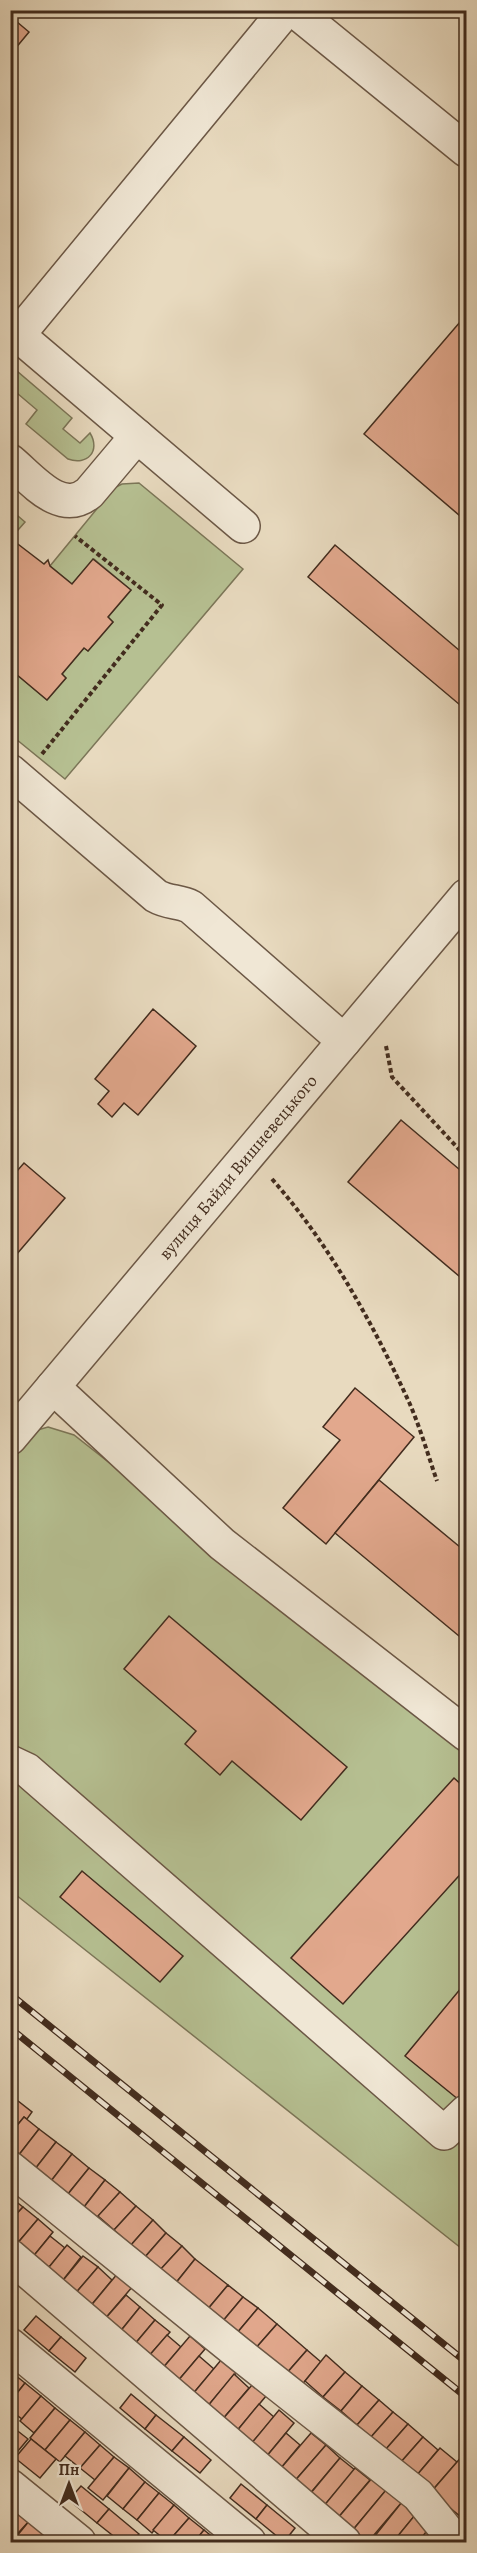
<svg xmlns="http://www.w3.org/2000/svg" width="477" height="2553" viewBox="0 0 477 2553" font-family="Alegreya,serif">
<rect width="100%" height="100%" fill="#e8dabf"/>
<filter id="stains"><feTurbulence type="fractalNoise" baseFrequency=".00333" numOctaves="4"/><feColorMatrix values="0 0 0 0 .2 0 0 0 0 .09 0 0 0 0 .02 0 0 0 .5 -.17"/></filter>
<radialGradient id="worn" r=".72"><stop offset=".6" stop-color="#630" stop-opacity="0"/><stop offset="1" stop-color="#630" stop-opacity=".3"/></radialGradient>
<!-- green -->
<g fill="#b6c092" stroke="#7c7658" stroke-width="1.5">
<path d="M11 370 18 372 72 418 63 429 80 443 90 433C101 451 87 466 68 459L26 424 37 410 11 388Z"/>
<path d="M139 483 243 569 65 779 11 735 10 669 47 700 66 678 62 674 84 648 88 651 113 622 108 617 131 590 94 559 72 584 50 566 114 488 122 484Z"/>
<path d="M11 510 25 522 11 538H10Z"/>
<path d="M48 1427 74 1435 466 1743V2252L11 1891V1457L27 1433Z"/>
</g>
<!-- building -->
<g fill="#e2a88d" stroke="#422c1e" stroke-width="1.5">
<path d="M10 16 29 32 10 55Z"/>
<path d="M466 315V521L364 434Z"/>
<path d="M10 538 44 564 48 560 50 566 72 584 93 559 131 590 108 617 113 622 88 651 84 648 62 674 66 678 47 700 10 669Z"/>
<path d="M335 545 466 656V710L308 577Z"/>
<path d="M153 1009 196 1046 138 1115 124 1103 112 1117 98 1104 109 1091 95 1079Z"/>
<path d="M401 1120 466 1175V1282L348 1182Z"/>
<path d="M24 1163 65 1198 10 1262V1179Z"/>
<path d="M355 1388 414 1437 326 1544 283 1508 340 1440 323 1427Z"/>
<path d="M379 1480 466 1552V1627L459 1636 335 1533Z"/>
<path d="M169 1616 347 1767 301 1820 232 1761 220 1775 185 1744 196 1731 124 1669Z"/>
<path d="M454 1778 466 1789V1868L343 2004 291 1958Z"/>
<path d="M82 1871 183 1956 160 1982 60 1897Z"/>
<path d="M466 1982V2090L459 2100 405 2056Z"/>
<path d="M13 2097 32 2112 27 2119 24 2117 10 2134V2100Z"/>
<path d="M24 2117 39 2129 18 2156 10 2150V2134Z"/>
<path d="M39 2129 56 2142 35 2169 18 2156Z"/>
<path d="M56 2142 72 2154 51 2181 35 2169Z"/>
<path d="M72 2154 89 2168 68 2194 51 2181Z"/>
<path d="M89 2168 105 2180 84 2207 68 2194Z"/>
<path d="M105 2180 120 2192 97 2218 84 2207Z"/>
<path d="M120 2192 136 2206 114 2230 98 2216Z"/>
<path d="M10 2197 23 2207 10 2221Z"/>
<path d="M136 2206 153 2220 131 2245 114 2230Z"/>
<path d="M23 2207 38 2219 16 2245 10 2240V2221Z"/>
<path d="M38 2219 53 2232 32 2258 16 2245Z"/>
<path d="M153 2220 166 2233 145 2257 131 2245Z"/>
<path d="M166 2233 182 2246 160 2270 145 2257Z"/>
<path d="M50 2236 65 2248 45 2272 31 2259Z"/>
<path d="M67 2245 81 2257 60 2284 45 2272Z"/>
<path d="M182 2246 195 2259 175 2284 160 2270Z"/>
<path d="M83 2256 98 2267 74 2295 60 2284Z"/>
<path d="M195 2259 228 2285 207 2310 175 2284Z"/>
<path d="M98 2267 112 2280 89 2308 74 2295Z"/>
<path d="M118 2273 133 2286 104 2320 89 2308Z"/>
<path d="M228 2285 243 2297 222 2322 207 2310Z"/>
<path d="M126 2295 140 2307 119 2333 104 2320Z"/>
<path d="M243 2297 258 2308 237 2333 222 2322Z"/>
<path d="M140 2307 155 2320 134 2345 119 2333Z"/>
<path d="M258 2308 277 2324 255 2349 237 2333Z"/>
<path d="M36 2316 61 2337 49 2351 24 2330Z"/>
<path d="M155 2320 170 2332 148 2357 134 2345Z"/>
<path d="M277 2324 307 2350 286 2374 255 2349Z"/>
<path d="M167 2335 181 2347 162 2369 148 2357Z"/>
<path d="M190 2336 205 2349 177 2382 162 2369Z"/>
<path d="M61 2337 86 2358 75 2372 49 2351Z"/>
<path d="M307 2350 321 2362 300 2387 286 2374Z"/>
<path d="M326 2355 345 2372 323 2397 305 2381Z"/>
<path d="M199 2356 214 2369 192 2395 177 2382Z"/>
<path d="M221 2360 236 2373 207 2407 192 2395Z"/>
<path d="M10 2371 25 2383 10 2402Z"/>
<path d="M345 2372 362 2386 341 2411 323 2397Z"/>
<path d="M234 2374 249 2388 222 2420 207 2407Z"/>
<path d="M25 2383 41 2396 22 2419 10 2410V2402Z"/>
<path d="M252 2385 266 2396 236 2432 222 2420Z"/>
<path d="M362 2386 379 2400 357 2425 341 2411Z"/>
<path d="M131 2394 156 2415 145 2429 120 2408Z"/>
<path d="M41 2396 55 2408 34 2433 20 2421Z"/>
<path d="M379 2400 393 2412 371 2437 357 2425Z"/>
<path d="M259 2404 274 2417 251 2444 236 2432Z"/>
<path d="M55 2408 70 2420 45 2450 30 2438Z"/>
<path d="M279 2410 294 2423 266 2457 251 2444Z"/>
<path d="M393 2412 408 2424 386 2449 371 2437Z"/>
<path d="M156 2415 184 2437 172 2451 145 2429Z"/>
<path d="M70 2420 85 2432 60 2462 45 2450Z"/>
<path d="M408 2424 423 2437 401 2462 386 2449Z"/>
<path d="M10 2425 28 2439 13 2457 10 2454Z"/>
<path d="M85 2432 100 2445 80 2468 65 2456Z"/>
<path d="M286 2433 300 2445 281 2468 266 2457Z"/>
<path d="M311 2433 326 2445 293 2483 281 2468Z"/>
<path d="M184 2437 211 2460 200 2473 172 2451Z"/>
<path d="M423 2437 438 2450 417 2475 401 2462Z"/>
<path d="M31 2439 56 2459 40 2478 15 2458Z"/>
<path d="M100 2445 114 2457 95 2480 80 2468Z"/>
<path d="M326 2445 340 2458 308 2496 293 2483Z"/>
<path d="M440 2448 457 2462 431 2492 417 2475Z"/>
<path d="M463 2455 466 2458V2511L461 2517 431 2492Z"/>
<path d="M114 2457 129 2468 103 2500 88 2488Z"/>
<path d="M340 2458 355 2470 324 2506 310 2494Z"/>
<path d="M129 2468 145 2482 123 2509 107 2496Z"/>
<path d="M355 2468 370 2480 337 2519 323 2507Z"/>
<path d="M373 2477 387 2489 352 2531 337 2519Z"/>
<path d="M145 2482 159 2493 137 2520 123 2509Z"/>
<path d="M241 2484 267 2505 256 2519 230 2498Z"/>
<path d="M81 2486 109 2509 97 2523 69 2500Z"/>
<path d="M386 2490 402 2502 368 2542H365L352 2531Z"/>
<path d="M159 2493 174 2505 152 2533 137 2520Z"/>
<path d="M402 2502 416 2514 393 2542H370Z"/>
<path d="M174 2505 189 2518 168 2542 153 2530Z"/>
<path d="M267 2505 295 2528 284 2542 256 2519Z"/>
<path d="M15 2508 30 2520 10 2542V2513Z"/>
<path d="M109 2509 139 2534 132 2542H121L97 2523Z"/>
<path d="M415 2515 430 2528 418 2542H393Z"/>
<path d="M189 2518 204 2530 194 2542H168Z"/>
<path d="M30 2520 46 2533 38 2542H12Z"/>
<path d="M204 2530 219 2542H194Z"/>
<path d="M426 2532 439 2542H418Z"/>
<path d="M46 2533 58 2542H38Z"/>
</g>
<g fill="none" stroke-linecap="round" stroke-linejoin="round">
<defs>
<g id="minor">
<path d="M294 10 466 150"/>
<path d="M18 335 243 526"/>
<path d="M10 337 18 335 286 10"/>
<path d="M10 461C33 480 60 516 89 493L137 436"/>
<path d="M10 771 156 896C168 903 180 901 191 907L344 1041"/>
<path d="M53 1387 222 1544 466 1734"/>
<path d="M10 1438 466 896"/>
<path d="M10 1762 27 1770 444 2133 466 2112"/>
<path d="M10 2168 237 2352 418 2495 456 2542"/>
<path d="M10 2256 344 2542"/>
<path d="M10 2345 249 2542"/>
<path d="M10 2486 79 2542"/>
</g>
</defs>
<!-- minor casing -->
<use href="#minor" stroke="#6c5846" stroke-width="36"/>
<!-- path -->
<g stroke="#422c1e" stroke-width="4" stroke-dasharray="4.5 3" stroke-linecap="butt">
<path d="M42 754 162 605 75 536"/>
<path d="M386 1046 392 1077 466 1157"/>
<path d="M272 1179C330 1245 372 1322 409 1402 420 1427 428 1455 437 1481"/>
</g>
<!-- minor -->
<use href="#minor" stroke="#f0e7d5" stroke-width="33"/>
<defs>
<g id="rail">
<path d="M10 1994 466 2362"/>
<path d="M10 2028 466 2397"/>
</g>
</defs>
<!-- rail casing -->
<use href="#rail" stroke="#422c1e" stroke-width="7"/>
<!-- rail -->
<use href="#rail" stroke="#f0e7d5" stroke-width="4.5" stroke-dasharray="14" stroke-linecap="butt"/>
</g>
<g text-anchor="middle" dominant-baseline="central" stroke-width="6" stroke-linejoin="round" paint-order="stroke">
<!-- street labels -->
<g font-size="18" fill="#422c1e" stroke="#f0e7d5">
<text transform="translate(238 1167) rotate(-50)">вулиця Байди Вишневецького</text>
</g>
</g>
<!-- margin -->
<rect width="477" height="2553" fill="none" stroke="#e8dabf" stroke-width="36"/>
<rect x="12" y="12" width="453" height="2529" fill="none" stroke="#422c1e" stroke-width="3"/>
<rect x="18" y="18" width="441" height="2517" fill="none" stroke="#422c1e" stroke-width="1.5"/>
<!-- north arrow -->
<g transform="translate(69 2484)" stroke="#f0e7d5" stroke-width="4.5" paint-order="stroke">
<path d="M0-4.5L10 22L0 15L-10 22Z" fill="#422c1e"/>
<text y="-9" font-size="16" font-weight="bold" text-anchor="middle" fill="#422c1e">Пн</text>
</g>
<rect width="100%" height="100%" filter="url(#stains)"/>
<rect width="100%" height="100%" fill="url(#worn)"/>
</svg>
